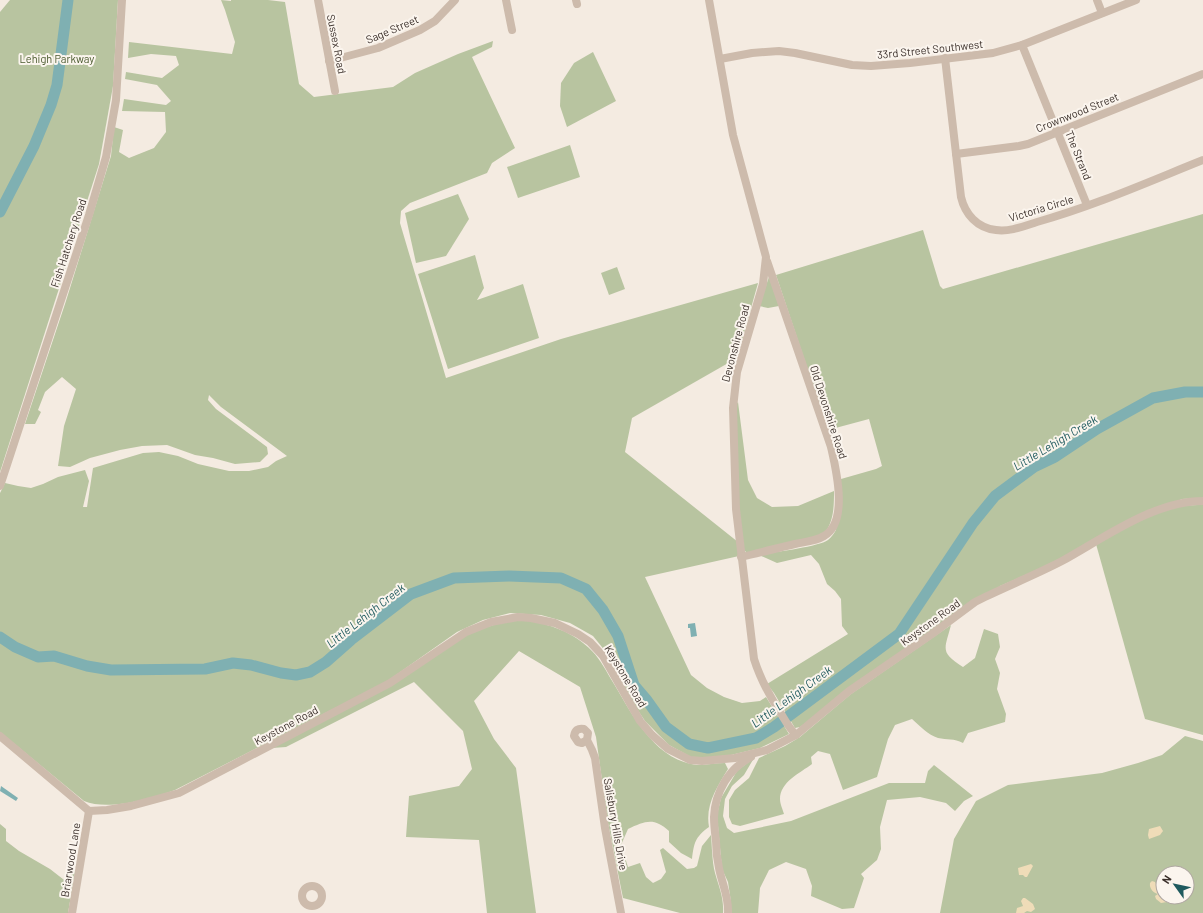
<svg xmlns="http://www.w3.org/2000/svg" width="1203" height="913" viewBox="0 0 1203 913" font-family="Barlow,sans-serif">
<rect width="100%" height="100%" fill="#f4ebe1"/>
<!-- green -->
<g fill="#b8c4a0" fill-rule="evenodd">
<path d="M10 0H118L113 86 99 164 0 472V12Z"/>
<path d="M221 0 231 1V0H268L285 2 299 84 314 97 393 87 415 73 458 54 493 41 492 47 472 57 515 148 492 163 487 173 410 203 401 211 400 223 446 378 561 339 758 283 737 358 632 418 625 452 738 542 739 556 645 577 691 675 707 688 724 697 742 703 760 701 766 697 789 734 760 748 731 755 703 758 691 757 669 745 645 721 631 700 606 652 593 636 570 623 541 615 510 613 483 620 457 632 386 682 175 790C151 799 108 811 84 801L0 732V493L5 483 18 486 31 488 43 484 58 477 85 470 89 481 83 507H87L93 468 143 453 159 452 178 456 198 464 229 471H249L268 467 276 461 287 456 221 407 209 395 208 400 216 409 267 447 268 454 260 462 235 464 213 458 195 455 167 445 142 446 120 450 90 458 70 467 58 466 64 426 76 389 62 377 45 392 38 410 41 412 35 424H25L66 301 111 156 114 127 123 130 119 152 129 158 154 148 166 132 165 112 122 111 124 99 166 105 171 101 157 85 125 79 126 72 162 78 179 65 176 56 151 54 128 58 129 42 232 54 235 42 225 10Z"/>
<path d="M593 52 616 101 567 127 560 106 561 83 574 63Z"/>
<path d="M570 145 580 177 518 198 507 167Z"/>
<path d="M458 194 469 219 446 256 416 263 405 213Z"/>
<path d="M1203 214V498L1182 499 1046 566 1000 586 800 727 795 728 774 693 767 684 848 634 842 626 841 599 835 591 827 584 819 564 811 555 777 563 759 555C774 552 818 547 828 540 832 537 834 533 836 530L841 479 876 469 882 466 869 419 828 430 776 275 923 230 940 286 943 289Z"/>
<path d="M475 255 484 288 477 300 523 284 539 338 448 369 418 274Z"/>
<path d="M617 267 625 289 609 295 601 273Z"/>
<path d="M769 277 779 306 768 308 759 306Z"/>
<path d="M738 402 748 480 757 498 772 507 798 506 834 491C834 506 834 523 823 535L747 553 743 549 738 511 736 405Z"/>
<path d="M1203 505V735L1145 719 1096 544C1120 530 1154 511 1181 506 1188 505 1196 505 1203 505Z"/>
<path d="M524 620C550 624 574 632 592 651 601 660 607 673 614 684 633 716 655 760 697 765 706 765 716 763 725 763L728 769C717 787 705 805 709 827 695 837 694 843 692 859L681 853 669 842V831C654 817 645 821 628 829L621 845 628 867 640 863 646 877 653 883 661 879 666 872 660 850 663 848 687 869 694 868 697 866 702 846 711 835C712 847 712 861 715 873 719 887 724 898 723 913H680L623 898 608 823 596 737 580 687 519 651 474 701 494 739 516 768 536 913H487L479 840 406 837 409 796 459 786 472 769 463 731 414 682 286 747 272 748 472 632 506 621Z"/>
<path d="M951 625C945 649 939 652 963 667L975 658 984 629 998 634 1000 647 995 659 1000 673 997 689 1006 714 1005 722 968 733 963 743C954 738 947 740 938 738 928 735 920 726 912 719L895 725 888 739 877 777 843 790 830 754 818 751 811 757 812 764C800 773 780 782 780 799 780 804 783 810 784 814L740 826 732 824 729 817V800L735 790 749 778 759 758 785 746 800 737 851 694Z"/>
<path d="M1185 736 1203 741V913H940L954 839 976 801 1008 785 1102 773 1138 763 1162 755ZM1163 873H1187V897H1163Z"/>
<path d="M754 758 744 775 732 786 725 799 723 816 727 828 734 833 791 821 889 783H925L928 771 934 765 973 796 964 801 955 811 946 803 920 797 887 800 880 827 881 849 877 860 861 874 864 878 854 908 842 909 811 896 812 886 806 869 786 862 769 870 760 888 758 913H731V902L728 882 722 869 717 815 721 798 737 771Z"/>
<path d="M0 824 6 829V841L19 851 50 869 68 883 73 871 75 872 68 913H0Z"/>
</g>
<!-- sand -->
<g fill="#efdcb8">
<path d="M1160 826 1163 831 1160 835 1149 839 1148 835 1149 829Z"/>
<path d="M1031 864 1033 866 1027 877H1025L1023 875H1019L1018 868Z"/>
<path d="M1175 866 1180 868 1184 873H1172V869Z"/>
<path d="M1152 881 1155 882 1159 889 1162 890 1163 897H1167V902L1161 903 1156 899 1155 896 1158 894C1154 893 1149 889 1150 883Z"/>
<path d="M1023 898H1025L1033 904 1035 909 1031 912 1027 911 1024 913H1016L1017 908 1023 906 1021 901Z"/>
</g>
<!-- water -->
<g fill="#7fb0b2">
<path d="M695 623 697 636 691 637 690 628H688V624Z"/>
<path d="M1 786 18 798 16 801 0 791Z"/>
</g>
<g fill="none" stroke-linecap="round" stroke-linejoin="round">
<!-- river -->
<g stroke="#7fb0b2" stroke-width="11">
<path d="M0 212 34 146 51 105 57 85 68 0"/>
<path d="M0 637 15 647 38 657 54 656 87 666 111 670 205 669 233 663 251 665 281 673 296 675 310 672 326 662 351 640 411 594 454 578 509 576 561 578 586 589 603 610 618 636 634 685 646 699 666 727 689 744 708 748 756 738 774 727 899 634 973 523 995 496 1034 467 1055 457 1097 429 1153 398 1185 392H1203"/>
</g>
<!-- minor -->
<g stroke="#cdbbac" stroke-width="8">
<path d="M318 0 335 91"/>
<path d="M506 0 512 30"/>
<path d="M576 0 577 4"/>
<path d="M709 0 733 135 766 257 763 284 737 372 733 408 736 509 754 659C760 678 769 695 780 712 785 720 789 728 796 735"/>
<path d="M1097 0 1102 13"/>
<path d="M1022 45 1087 205"/>
<path d="M945 58 961 197C965 214 977 228 996 230 1010 232 1024 226 1037 222 1094 206 1148 182 1203 160"/>
<path d="M720 59 752 53 779 51 795 53 852 65 871 66 910 63 993 53 1022 45 1136 0"/>
<path d="M329 61 378 48 420 30 435 21 455 0"/>
<path d="M956 154 1019 146 1028 144 1203 74"/>
<path d="M0 486 89 215 106 157 116 100 122 0"/>
<path d="M741 557C759 553 777 548 795 544 804 542 816 541 824 536 849 522 836 469 831 447L767 261"/>
<path d="M0 736 89 811 107 810 131 806 179 793 390 683 466 632 491 622 518 617 531 618 555 623 578 634 590 642 603 656 640 721 652 735 668 749 690 760 702 761 735 758 767 750 796 735 849 691 932 634 975 602 985 597C1010 585 1037 574 1062 561 1104 538 1154 501 1203 501"/>
<path d="M587 740 582 743 578 742 574 736C575 730 578 728 584 729L588 733 587 740 592 750 595 758 605 828 621 913"/>
<circle cx="312" cy="896" r="10"/>
<path d="M72 913 89 811"/>
<path d="M728 913C729 897 722 884 719 868 717 859 716 850 716 841 715 833 714 825 714 817 715 792 729 768 751 757"/>
</g>
</g>
<g text-anchor="middle" dominant-baseline="central" stroke-width="4" stroke-linejoin="round" paint-order="stroke">
<!-- street labels -->
<g font-size="11" fill="#3b302b" stroke="#fbf5ee">
<text transform="translate(392 29) rotate(-23)">Sage Street</text>
<text transform="translate(337 44) rotate(79)">Sussex Road</text>
<text transform="translate(930 49) rotate(-6)">33rd Street Southwest</text>
<text transform="translate(1077 112) rotate(-22)">Crownwood Street</text>
<text transform="translate(1079 155) rotate(68)">The Strand</text>
<text transform="translate(1041 208) rotate(-17)">Victoria Circle</text>
<text transform="translate(68 243) rotate(-72)">Fish Hatchery Road</text>
<text transform="translate(735 343) rotate(-75)">Devonshire Road</text>
<text transform="translate(829 412) rotate(72)">Old Devonshire Road</text>
<text transform="translate(930 622) rotate(-36)">Keystone Road</text>
<text transform="translate(626 676) rotate(59)">Keystone Road</text>
<text transform="translate(286 725) rotate(-28)">Keystone Road</text>
<text transform="translate(616 824) rotate(80)">Salisbury Hills Drive</text>
<text transform="translate(70 860) rotate(-81)">Briarwood Lane</text>
</g>
<!-- park labels -->
<g font-size="11" fill="#4a5a2e" stroke="#fbf5ee">
<text x="57" y="58">Lehigh Parkway</text>
</g>
<!-- water labels -->
<g font-size="12" font-style="italic" fill="#1f5a5e" stroke="#fbf5ee">
<text transform="translate(1055 442) rotate(-31)">Little Lehigh Creek</text>
<text transform="translate(365 615) rotate(-38)">Little Lehigh Creek</text>
<text transform="translate(791 696) rotate(-36)">Little Lehigh Creek</text>
</g>
</g>
<!-- north arrow -->
<g transform="translate(1175 885) rotate(303)"><circle r="19" fill="#fbf5ee" stroke="#aea6a0"/>
<path d="M0-3L7 15L0 10L-7 15Z" fill="#1f5a5e"/>
<text y="-6" font-size="11" font-weight="bold" text-anchor="middle" fill="#3b302b">N</text>
</g>
</svg>
